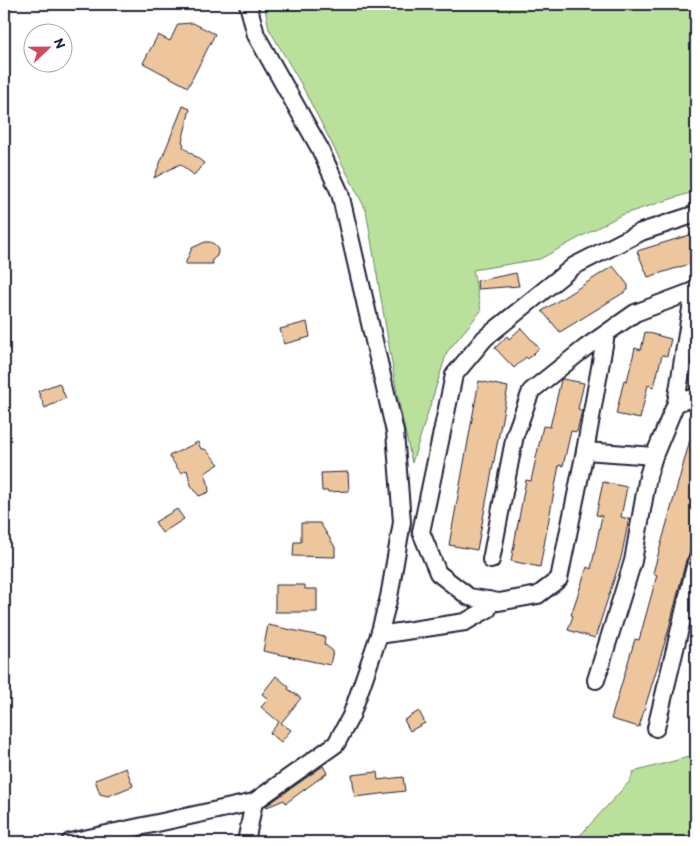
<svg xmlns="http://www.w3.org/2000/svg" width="700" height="846" viewBox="0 0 700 846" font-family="Itim,sans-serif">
<rect width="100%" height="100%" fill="#fff"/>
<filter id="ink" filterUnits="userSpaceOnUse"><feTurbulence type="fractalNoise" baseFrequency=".02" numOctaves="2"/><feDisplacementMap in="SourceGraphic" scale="10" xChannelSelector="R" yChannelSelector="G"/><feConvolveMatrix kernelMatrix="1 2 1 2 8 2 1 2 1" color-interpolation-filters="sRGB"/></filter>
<g filter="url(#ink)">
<!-- green -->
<g fill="#b9e19c" stroke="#6e826c">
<path d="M264 4H696V191L621 215 540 259 473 270 481 311 447 352 412 463 397 393 366 210 300 82 269 29Z"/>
<path d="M696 755V842H574L630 781 633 772Z"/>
</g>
<!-- building -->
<g fill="#edc69d" stroke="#22223b">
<path d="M193 23 215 34 188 87 143 63 158 35 170 41 178 24Z"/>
<path d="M183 106 190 109 182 142 184 144 183 147 204 163 194 175 180 164 154 178Z"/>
<path d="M696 233V262L648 277 637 251Z"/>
<path d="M205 242H210L214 244 217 247 218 251 217 256 212 260 213 264H185L192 248Z"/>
<path d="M613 266 628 285V290L560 332 542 311Z"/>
<path d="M516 273 519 286 478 289 477 281Z"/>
<path d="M307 322 310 337 284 344 280 329Z"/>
<path d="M521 328 539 348 528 359 526 357 514 368 495 348 507 336 509 339Z"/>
<path d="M645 332 671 339 667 356 662 355 654 387 648 385 640 419 616 414 624 380 627 381 635 348 641 350Z"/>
<path d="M562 379 584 383 578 409 582 410 577 432 571 431 563 466 559 465 540 567 511 561 526 480 531 481 543 426 550 427 561 380Z"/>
<path d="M479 381 508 387 477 550 449 545Z"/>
<path d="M59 383 66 398 45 408 38 391Z"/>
<path d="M692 433H696V528L689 555 686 560 668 632 639 727 611 719 635 639 639 640 657 575 653 573Z"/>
<path d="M198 442 201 449H205L219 464 205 473 208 483 209 492 199 496 191 485 187 470 181 473 169 456Z"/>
<path d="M348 472 349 491 328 492V491H322L321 473Z"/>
<path d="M603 482 627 487 621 517 629 519 621 558 595 638 568 630 573 616 571 615 587 567 591 569 602 516 596 515Z"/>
<path d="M177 509 184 519 162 533 155 522Z"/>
<path d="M301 523H320L335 547V557L293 556 294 542H301Z"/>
<path d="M275 585H305V589H317V612H275Z"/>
<path d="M268 625 325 637 324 644 333 651 330 665 263 651Z"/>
<path d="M276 676 289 687 288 689 301 698 281 723 291 730 281 742 270 733 279 722 261 707 268 699 262 694Z"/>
<path d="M419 711 425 723 410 731 404 720Z"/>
<path d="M323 766 327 773 286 803 284 800 267 807 266 806Z"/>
<path d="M126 768 133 786 108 796 100 794 95 780Z"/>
<path d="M377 772 378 780 403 777 405 791 355 797 352 775Z"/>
</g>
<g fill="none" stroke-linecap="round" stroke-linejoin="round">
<defs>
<g id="minor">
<path d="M606 334 585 451 559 579 538 595 499 602 469 597 438 573 421 532 454 375 485 338 574 266 641 232 696 214"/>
<path d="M676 403 696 397"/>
<path d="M585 451 654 456"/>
<path d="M491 560 515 435 531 391 585 348 635 313 696 290"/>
<path d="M379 635 465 622 488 609V600"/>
<path d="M596 680 633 561 648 476 654 456 676 403 694 290"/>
<path d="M656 728 696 562"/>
<path d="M70 842 254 802"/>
<path d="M246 842 254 802 336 744 351 716 379 635 389 597 402 522 395 432 340 193 319 147 256 35 248 4"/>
</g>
</defs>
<!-- minor casing -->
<use href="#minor" stroke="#22223b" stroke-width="20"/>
<!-- minor -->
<use href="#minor" stroke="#fff" stroke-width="16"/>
</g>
</g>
<!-- margin -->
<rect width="700" height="846" fill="none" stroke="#fff" stroke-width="20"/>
<rect x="10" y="10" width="680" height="826" fill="none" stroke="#22223b" stroke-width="2" filter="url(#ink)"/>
<!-- north arrow -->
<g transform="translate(48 48) rotate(68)"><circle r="24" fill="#ffffff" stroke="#a7a7b1"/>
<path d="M0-4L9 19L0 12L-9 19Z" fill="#d1495b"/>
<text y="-8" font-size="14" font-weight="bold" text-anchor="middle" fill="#22223b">N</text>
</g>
</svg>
